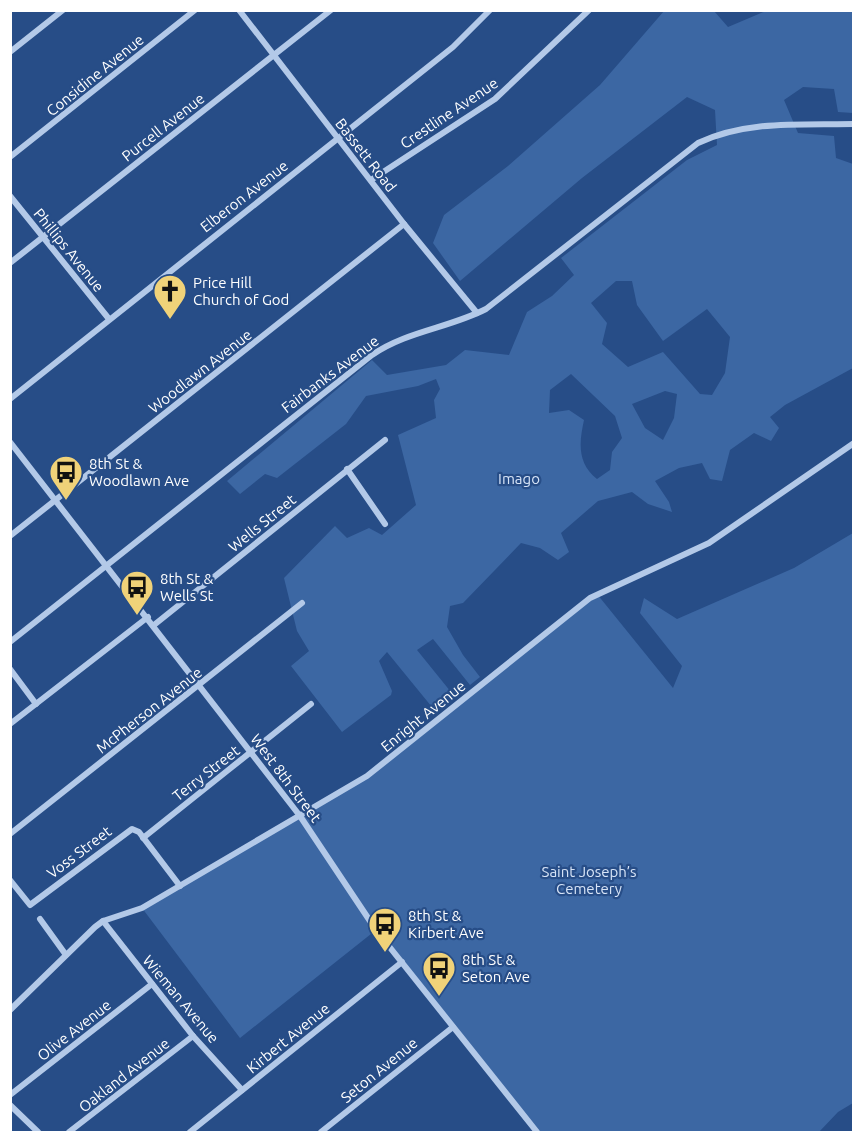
<svg xmlns="http://www.w3.org/2000/svg" width="864" height="1143" viewBox="0 0 864 1143" font-family="Ubuntu,sans-serif">
<rect width="100%" height="100%" fill="#274d87"/>
<!-- green -->
<g fill="#3c67a3" fill-rule="evenodd">
<path d="M664 11H714L728 27 766 11H853V113L838 112 834 89 803 87 784 100 798 133 834 136 836 158 853 164V368L785 405 770 417 779 428 771 441 754 433 730 450 722 481 710 479 702 463 679 468 655 481 669 502 672 512 648 504 632 492 598 501 561 533 569 552 558 560 540 548 521 543 463 603 450 606 447 627 463 655 480 677 470 685 433 639 417 650 455 697 436 712 387 652 379 661 392 691 391 695 342 732 291 666 309 651 297 631 284 578 335 526 347 538 369 528 382 535 416 505 398 435 436 418 434 400 440 389 436 379 418 386 366 396 346 424 277 478 265 474 240 494 227 481 372 360 387 375 446 365 465 350 509 355 527 312 552 296 574 275 561 258 687 160 717 145 715 110 687 97 582 178 460 281 433 243 444 215 508 166 600 85ZM616 281H632L637 305 663 341 707 309 730 337 725 373 712 395 700 394 663 352 628 367 602 344 607 323 591 303ZM571 374 615 416 622 438 612 452 610 470 597 479C577 463 579 443 584 420L569 410 549 413 550 390ZM665 391 677 394 674 418 663 440 645 428 632 404Z"/>
<path d="M853 533V1103L838 1112 819 1132H537L376 930 240 1038 142 908 356 783 597 594 673 688 682 666 640 613 644 598 677 619 794 568Z"/>
</g>
<g fill="none" stroke-linecap="round" stroke-linejoin="round">
<!-- minor -->
<g stroke="#b3c9e8" stroke-width="6">
<path d="M239 10 404 224 477 313"/>
<path d="M10 52 63 10"/>
<path d="M10 157 195 10"/>
<path d="M371 180 495 99 589 10"/>
<path d="M10 196 109 319"/>
<path d="M10 263 331 10"/>
<path d="M10 399 453 47 490 10"/>
<path d="M10 442 300 816 376 930 537 1132"/>
<path d="M347 469 385 524"/>
<path d="M10 536 404 224"/>
<path d="M154 625 385 440"/>
<path d="M10 642 372 355C407 331 449 328 486 309L698 143C746 120 801 125 854 124"/>
<path d="M10 669 36 704"/>
<path d="M10 724 148 617"/>
<path d="M10 834 302 603"/>
<path d="M143 838C199 794 255 748 311 704"/>
<path d="M10 880 30 905 132 829 139 832 180 886"/>
<path d="M40 919 66 955"/>
<path d="M103 921 193 1036 242 1090"/>
<path d="M10 1010 95 927 103 921 142 908 367 776 590 598 709 543 854 443"/>
<path d="M10 1095 152 984"/>
<path d="M10 1105 38 1132"/>
<path d="M69 1132 193 1036"/>
<path d="M190 1132 402 962"/>
<path d="M321 1132 453 1027"/>
</g>
</g>
<!-- icons -->
<defs>
<symbol id="church-pin" viewBox="-11 -11 22 30"><path d="M0 17L-7.5 6A9.5 9.5 0 1 1 7.5 6Z" fill="#f0d279" stroke="#274d87"/><path d="M-1.2-6h2.4v3.5h3.3v2.4h-3.3V6h-2.4V-.1h-3.3v-2.4h3.3Z" fill="#111"/></symbol>
<symbol id="bus-pin" viewBox="-11 -11 22 30"><path d="M0 17L-7.5 6A9.5 9.5 0 1 1 7.5 6Z" fill="#f0d279" stroke="#274d87"/><path d="M-5-6H5V4H4V6H2V4H-2V6H-4V4H-5ZM-3.5-4V0h7V-4ZM-3.5 1.2v1.5H-2V1.2ZM2 1.2v1.5H3.5V1.2Z" fill="#111"/></symbol>
</defs>
<g fill-rule="evenodd">
<use href="#church-pin" x="151" y="272" width="38" height="52"/>
<use href="#bus-pin" x="47" y="453" width="38" height="52"/>
<use href="#bus-pin" x="118" y="568" width="38" height="52"/>
<use href="#bus-pin" x="366" y="905" width="38" height="52"/>
<use href="#bus-pin" x="420" y="949" width="38" height="52"/>
</g>
<g text-anchor="middle" dominant-baseline="central" stroke-width="4.5" stroke-linejoin="round" paint-order="stroke">
<!-- street labels -->
<g font-size="15" fill="#fff" stroke="#274d87">
<text transform="translate(95 75) rotate(-39)">Considine Avenue</text>
<text transform="translate(449 113) rotate(-34)">Crestline Avenue</text>
<text transform="translate(163 127) rotate(-38)">Purcell Avenue</text>
<text transform="translate(366 155) rotate(52)">Bassett Road</text>
<text transform="translate(244 196) rotate(-38)">Elberon Avenue</text>
<text transform="translate(69 250) rotate(51)">Phillips Avenue</text>
<text transform="translate(200 371) rotate(-38)">Woodlawn Avenue</text>
<text transform="translate(330 374) rotate(-37)">Fairbanks Avenue</text>
<text transform="translate(262 523) rotate(-39)">Wells Street</text>
<text transform="translate(149 710) rotate(-38)">McPherson Avenue</text>
<text transform="translate(423 716) rotate(-39)">Enright Avenue</text>
<text transform="translate(206 773) rotate(-38)">Terry Street</text>
<text transform="translate(286 778) rotate(53)">West 8th Street</text>
<text transform="translate(79 852) rotate(-37)">Voss Street</text>
<text transform="translate(181 999) rotate(50)">Wieman Avenue</text>
<text transform="translate(74 1030) rotate(-38)">Olive Avenue</text>
<text transform="translate(288 1038) rotate(-39)">Kirbert Avenue</text>
<text transform="translate(379 1070) rotate(-39)">Seton Avenue</text>
<text transform="translate(124 1075) rotate(-38)">Oakland Avenue</text>
</g>
<!-- poi labels -->
<g font-size="15" fill="#fff" stroke="#274d87" text-anchor="start">
<text x="193" y="282">Price Hill<tspan x="193" dy="17">Church of God</tspan></text>
<text x="89" y="463">8th St &amp;<tspan x="89" dy="17">Woodlawn Ave</tspan></text>
<text x="160" y="578">8th St &amp;<tspan x="160" dy="17">Wells St</tspan></text>
<text x="408" y="915">8th St &amp;<tspan x="408" dy="17">Kirbert Ave</tspan></text>
<text x="462" y="959">8th St &amp;<tspan x="462" dy="17">Seton Ave</tspan></text>
</g>
<!-- park labels -->
<g font-size="15" fill="#d7e4f7" stroke="#274d87">
<text x="519" y="478">Imago</text>
<text x="589" y="871">Saint Joseph’s<tspan x="589" dy="17">Cemetery</tspan></text>
</g>
</g>
<!-- border -->
<rect width="864" height="1143" fill="none" stroke="#ffffff" stroke-width="24"/>
</svg>
